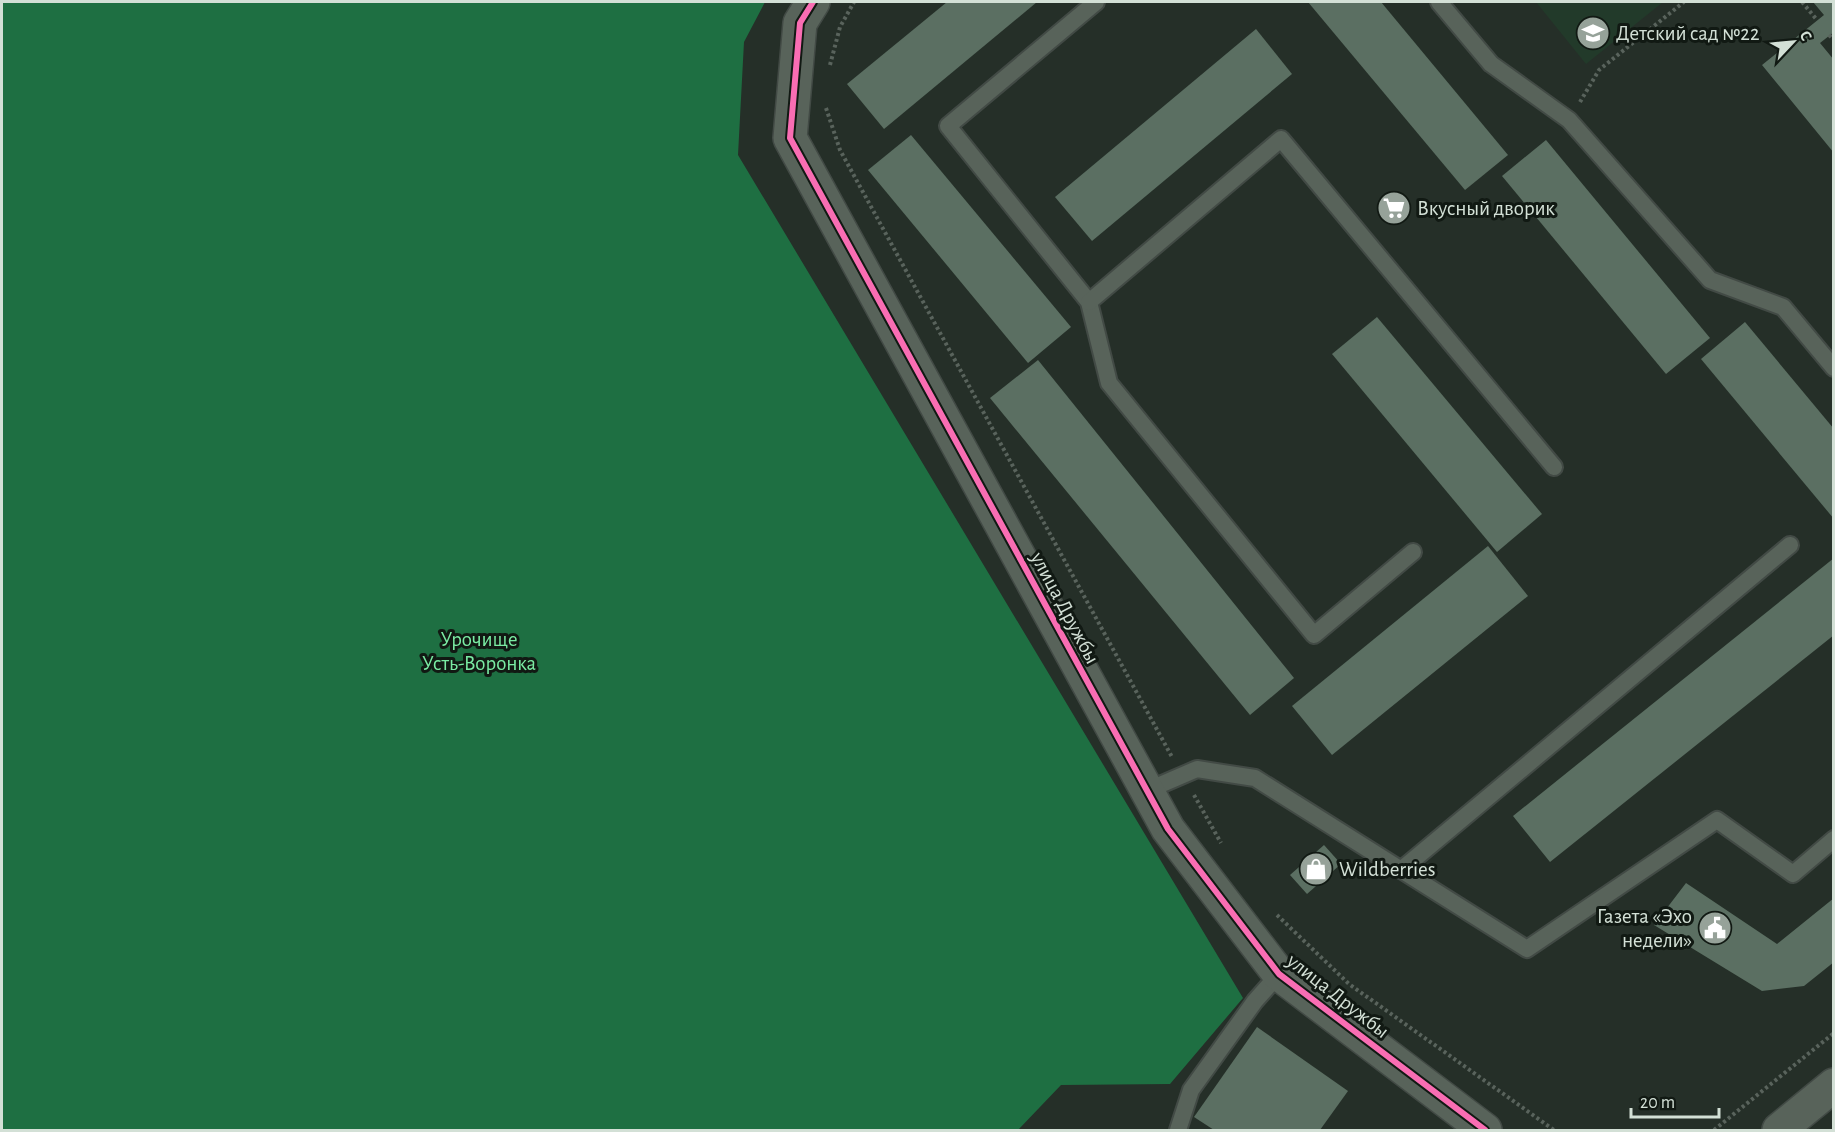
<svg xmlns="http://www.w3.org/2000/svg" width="1835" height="1132" viewBox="0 0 1835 1132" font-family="'Alegreya Sans',sans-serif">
<rect width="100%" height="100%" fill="#252f28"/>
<!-- built -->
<path fill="#223a2a" d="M1536 2H1663L1586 64Z"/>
<!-- forest -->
<path fill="#1e6f42" d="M2 2H765L744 42 738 155 1243 998 1170 1084 1061 1085 1018 1130H2Z"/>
<!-- building -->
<g fill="#5b6f62">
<path d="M947 2H1037L884 129 847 84Z"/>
<path d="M1308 2H1381L1508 155 1465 190Z"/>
<path d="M1813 2H1834V32L1820 43 1834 60V153L1762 65 1824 15Z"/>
<path d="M1256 29 1292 74 1092 241 1055 197Z"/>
<path d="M911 135 1071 327 1028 363 868 170Z"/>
<path d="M1546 140 1710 338 1666 374 1502 176Z"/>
<path d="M1377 317 1542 514 1497 552 1332 354Z"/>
<path d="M1745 322 1834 429V519L1701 359Z"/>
<path d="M1038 360 1294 678 1250 715 990 398Z"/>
<path d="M1488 546 1528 596 1332 755 1292 706Z"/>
<path d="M1834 558V635L1550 862 1513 816Z"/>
<path d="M1324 845 1341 864 1307 894 1290 875Z"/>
<path d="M1686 883 1777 944 1834 898V962L1804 986 1762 991 1654 925Z"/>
<path d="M1257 1027 1348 1091 1320 1130H1214L1194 1117Z"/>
</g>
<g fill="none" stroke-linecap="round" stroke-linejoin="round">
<defs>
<g id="service">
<path d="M1096 2 948 126 1089 302 1109 383 1314 635 1413 552"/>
<path d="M1439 2 1491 64 1569 120 1710 280 1783 307 1834 368"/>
<path d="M1089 302 1281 139 1554 467"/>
<path d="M1146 791 1197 769 1255 778 1527 949 1717 820 1793 874 1834 839"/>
<path d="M1401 870 1790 545"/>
<path d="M1178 1130 1191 1090 1255 1001 1279 974"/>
</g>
<path id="minor" d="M813 2 800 23 790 138 1168 829 1279 974 1485 1130"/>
<path id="tertiary" d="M1779 1130 1834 1085"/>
</defs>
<!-- service casing -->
<use href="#service" stroke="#424a45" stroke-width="20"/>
<!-- minor casing -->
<use href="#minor" stroke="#424a45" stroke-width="36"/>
<!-- tertiary casing -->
<use href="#tertiary" stroke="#424a45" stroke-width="36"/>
<!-- path -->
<g stroke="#59635c" stroke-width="4" stroke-dasharray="3 3" stroke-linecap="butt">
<path d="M1802 2 1817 20"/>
<path d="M1829 35 1834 40"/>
<path d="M830 65 840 27 854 2"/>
<path d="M1580 102 1599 70 1684 2"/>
<path d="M826 108 840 150 1172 757"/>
<path d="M1194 795 1221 843"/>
<path d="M1277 915 1349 984 1554 1130"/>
<path d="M1714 1130 1834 1033"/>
</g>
<!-- service -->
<use href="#service" stroke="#58635a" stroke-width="16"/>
<!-- minor -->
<use href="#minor" stroke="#58635a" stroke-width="33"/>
<!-- tertiary -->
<use href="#tertiary" stroke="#58635a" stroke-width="33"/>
<defs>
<path id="cycleway" d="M813 2 800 23 790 138 1168 829 1279 974 1485 1130"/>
</defs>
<!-- cycleway casing -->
<use href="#cycleway" stroke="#111913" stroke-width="10"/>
<!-- cycleway -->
<use href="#cycleway" stroke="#f96db3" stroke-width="6"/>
</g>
<!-- icons -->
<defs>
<symbol id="school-disc" viewBox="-11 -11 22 22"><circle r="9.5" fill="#96a299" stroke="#111913"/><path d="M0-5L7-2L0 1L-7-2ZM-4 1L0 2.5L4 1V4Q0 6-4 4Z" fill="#fff"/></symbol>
<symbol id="supermarket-disc" viewBox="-11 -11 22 22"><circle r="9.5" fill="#96a299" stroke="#111913"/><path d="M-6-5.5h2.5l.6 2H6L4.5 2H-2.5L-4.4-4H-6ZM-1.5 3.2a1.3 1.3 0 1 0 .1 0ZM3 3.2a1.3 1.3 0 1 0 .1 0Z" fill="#fff"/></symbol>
<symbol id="shop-disc" viewBox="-11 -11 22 22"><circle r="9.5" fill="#96a299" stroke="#111913"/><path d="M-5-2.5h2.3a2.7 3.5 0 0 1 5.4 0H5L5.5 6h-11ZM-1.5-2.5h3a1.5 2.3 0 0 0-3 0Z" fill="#fff"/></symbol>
<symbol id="civic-disc" viewBox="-11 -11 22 22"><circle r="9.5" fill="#96a299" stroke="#111913"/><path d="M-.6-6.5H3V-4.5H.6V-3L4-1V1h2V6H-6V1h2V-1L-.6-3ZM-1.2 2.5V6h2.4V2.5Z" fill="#fff"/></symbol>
</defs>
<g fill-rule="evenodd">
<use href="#school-disc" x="1574" y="14" width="38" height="38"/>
<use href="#supermarket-disc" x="1375" y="189" width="38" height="38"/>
<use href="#shop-disc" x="1297" y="850" width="38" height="38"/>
<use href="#civic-disc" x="1696" y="909" width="38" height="38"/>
</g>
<g text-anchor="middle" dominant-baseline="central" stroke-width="6" stroke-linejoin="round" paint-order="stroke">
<!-- poi labels -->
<g font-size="21" fill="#d3e0d6" stroke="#111913" text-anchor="start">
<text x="1616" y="33">Детский сад №22</text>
<text x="1417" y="208">Вкусный дворик</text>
<text x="1339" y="869">Wildberries</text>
<text x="1692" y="916" text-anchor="end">Газета «Эхо<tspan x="1692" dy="24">недели»</tspan></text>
</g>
<!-- street labels -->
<g font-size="21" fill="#d3e0d6" stroke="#111913">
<text transform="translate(1065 608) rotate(62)">улица Дружбы</text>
<text transform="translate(1338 996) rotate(38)">улица Дружбы</text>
</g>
<!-- park labels -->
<g font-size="21" fill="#7aeba3" stroke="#111913">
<text x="479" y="639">Урочище<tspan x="479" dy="24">Усть-Воронка</tspan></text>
</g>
</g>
<!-- border -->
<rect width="1835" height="1132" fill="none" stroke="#d3e0d6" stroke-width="6"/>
<!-- north arrow -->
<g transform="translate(1793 42) rotate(64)" stroke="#111913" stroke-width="4.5" paint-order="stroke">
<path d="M0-4.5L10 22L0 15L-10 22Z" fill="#d3e0d6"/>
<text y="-9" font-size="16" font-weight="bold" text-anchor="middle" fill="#d3e0d6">С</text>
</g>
<!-- scale -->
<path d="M1631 1108v9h88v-9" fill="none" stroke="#d3e0d6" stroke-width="3"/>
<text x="1640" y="1108" font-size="18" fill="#d3e0d6" stroke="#111913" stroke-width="4.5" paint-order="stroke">20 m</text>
</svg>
